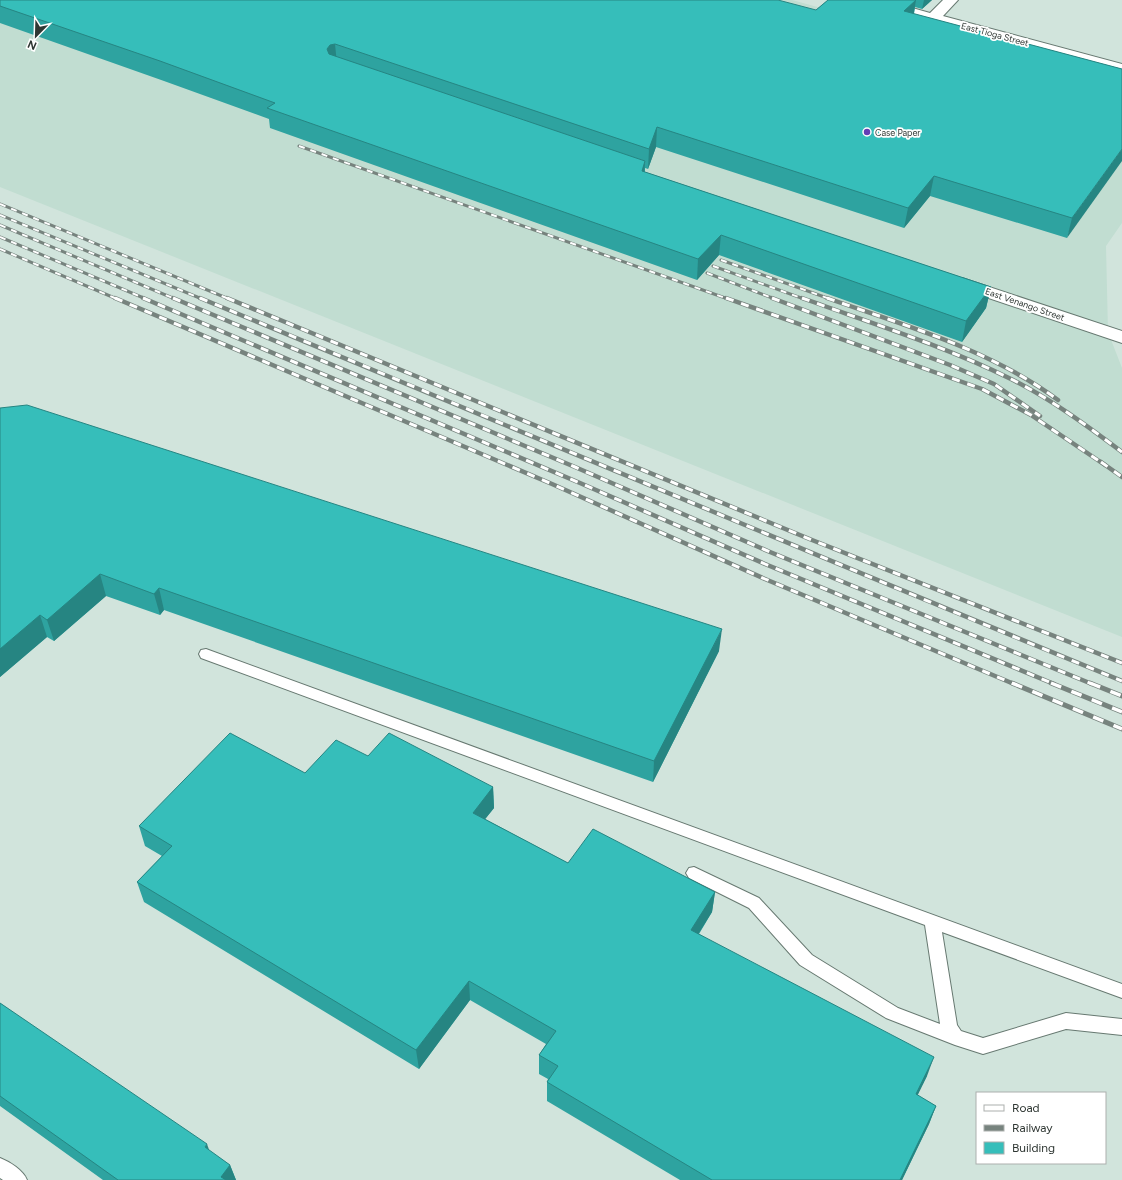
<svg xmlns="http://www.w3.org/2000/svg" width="1122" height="1180" viewBox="0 0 1122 1180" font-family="Figtree,sans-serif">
<rect width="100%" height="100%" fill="#d1e4dc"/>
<!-- built -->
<path fill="#c1ddd1" d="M0 0H792L1122 90V223L1106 246 1108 332 1122 368V637L0 187Z"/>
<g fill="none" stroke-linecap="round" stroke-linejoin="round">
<defs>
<g id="lane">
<path d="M206 649 1122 984V998L942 932 957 1025 961 1031 983 1038 1066 1013 1122 1019V1035L1066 1029 983 1054 955 1045 886 1018 800 965 749 908 689 878 686 873 689 868 694 867 759 898 812 955 898 1008 940 1024 925 925 201 658 199 654 201 650Z"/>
<path d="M0 1158C10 1162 23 1170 27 1180H3L0 1178Z"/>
</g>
<g id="street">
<path d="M861 0H884L930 13 943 0H958L943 16 1122 64V73L863 3Z"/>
<path d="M962 278 1122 331V343L956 287 953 283 956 279Z"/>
</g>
</defs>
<!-- lane casing -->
<use href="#lane" stroke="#677971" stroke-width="2"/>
<!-- street casing -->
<use href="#street" stroke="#677971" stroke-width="2"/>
<!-- lane -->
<use href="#lane" fill="#fff" fill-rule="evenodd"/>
<!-- street -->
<use href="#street" fill="#fff" fill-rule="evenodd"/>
<defs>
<g id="rail-far2">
<path d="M299 146 728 299"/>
<path d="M0 204 229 299"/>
<path d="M0 215 202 299"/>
<path d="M0 225 175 299"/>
<path d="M0 237 146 299"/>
<path d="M0 249 117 299"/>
<path d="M721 260 830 299"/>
<path d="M713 266 804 299"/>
<path d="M707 273 775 299"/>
</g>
<g id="rail-far1">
<path d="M115 298 552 484 765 579 1014 684"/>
<path d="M143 298 580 483 765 564 1054 684"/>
<path d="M173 298 575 467 770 552 1092 684"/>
<path d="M200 298C508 425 814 555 1122 681"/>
<path d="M227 298 812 540 1122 663"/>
<path d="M726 298 982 389 1031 415 1105 465"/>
<path d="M772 298 950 365 994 384 1040 416"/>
<path d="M802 298C871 323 944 346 1011 379 1051 399 1086 425 1122 452"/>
<path d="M827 298C906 326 989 349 1058 400"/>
<path d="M1101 462 1122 477"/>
</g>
<g id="rail">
<path d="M1012 683 1122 729"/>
<path d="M1051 683 1122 712"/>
<path d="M1090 683 1122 696"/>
</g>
</defs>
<!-- rail-far2 casing -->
<use href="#rail-far2" stroke="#77837e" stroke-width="3"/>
<!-- rail-far1 casing -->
<use href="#rail-far1" stroke="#77837e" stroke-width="4.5"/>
<!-- rail casing -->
<use href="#rail" stroke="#77837e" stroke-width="5"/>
<!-- rail-far2 -->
<use href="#rail-far2" stroke="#fff" stroke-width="2" stroke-dasharray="6" stroke-linecap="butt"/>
<!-- rail-far1 -->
<use href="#rail-far1" stroke="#fff" stroke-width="3" stroke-dasharray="8" stroke-linecap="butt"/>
<!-- rail -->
<use href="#rail" stroke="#fff" stroke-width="3.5" stroke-dasharray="11" stroke-linecap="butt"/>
</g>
<!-- wall -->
<g fill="#2ea3a0">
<path d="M0 0 816 10 828 0H932L922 9 915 7 914 14 1122 69 1067 238 930 196 904 228 656 147 648 169 645 168V172L991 287 986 308 962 342 719 255 697 280 270 128 269 119 164 81 0 23Z"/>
<path d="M0 408 719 651 653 782 164 610 160 615 106 596 54 641 47 637 0 677Z"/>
<path d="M368 756 493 787 494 808 485 819 568 863 715 892 712 912 699 934 927 1076 917 1095 936 1106 929 1124 902 1180H680L547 1101V1082L548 1079 539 1074V1055L546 1044 470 1000 419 1069 144 902 137 882 162 856 145 846 139 826 305 773Z"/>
<path d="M0 1003 209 1151 230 1165 236 1180H103L0 1106Z"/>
</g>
<!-- shaded-wall -->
<g fill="#268582">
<path d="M916 0 913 18 904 11Z"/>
<path d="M924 0H932L922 9Z"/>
<path d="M335 44 337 64 332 65 327 49 330 45Z"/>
<path d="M657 127 656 147 648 169 649 149Z"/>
<path d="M1122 149V161L1067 238 1072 218Z"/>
<path d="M645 161 644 181 642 171Z"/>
<path d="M934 176 930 196 904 228 908 208Z"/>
<path d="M721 235 719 255 697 280 698 259Z"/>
<path d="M991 287 986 308 962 342 966 321Z"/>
<path d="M100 574 106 596 54 641 47 620Z"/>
<path d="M159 588 164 610 160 615 154 594Z"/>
<path d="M40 615 47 637 0 677V649Z"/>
<path d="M722 629 719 651 653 782 654 761Z"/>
<path d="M493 787 494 808 474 833 473 813Z"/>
<path d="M715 892 712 912 689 949 691 930Z"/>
<path d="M469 981 470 1000 419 1069 416 1050Z"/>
<path d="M934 1057 927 1076 909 1113 916 1094Z"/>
<path d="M936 1106 929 1124 902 1180H900Z"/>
<path d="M207 1144 213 1161 205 1147Z"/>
<path d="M230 1165 236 1180H222L221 1177Z"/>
</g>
<!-- building -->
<g fill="#36beba" stroke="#268582">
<path d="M0 0H778L816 10 828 0H916L904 11 1122 69V149L1072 218 934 176 908 208 657 127 649 149 335 44 330 45 327 49 329 54 645 161 642 171 991 287 966 321 721 235 698 259 267 108 275 103 160 61 0 6Z"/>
<path d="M27 405 722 629 654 761 159 588 154 594 100 574 47 620 40 615 0 649V408Z"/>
<path d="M230 733 305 773 336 740 368 756 389 733 493 787 473 813 568 863 593 829 715 892 691 930 934 1057 916 1094 936 1106 900 1180H712L547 1082 558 1066 539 1055 556 1031 469 981 416 1050 137 882 172 846 139 826Z"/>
<path d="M0 1003 207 1144 205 1147 230 1165 221 1177 226 1180H118L0 1096Z"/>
</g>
<!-- markers -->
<circle fill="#633db5" stroke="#fff" stroke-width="1.5" cx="867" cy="132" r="4"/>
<g text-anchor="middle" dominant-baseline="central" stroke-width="3.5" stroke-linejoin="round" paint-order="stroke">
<!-- far-street labels -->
<g font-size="9" fill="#2f3733" stroke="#fff">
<text transform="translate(995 34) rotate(15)">East Tioga Street</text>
<text transform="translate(1025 304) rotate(19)">East Venango Street</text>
</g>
<!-- far-poi labels -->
<g font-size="9" fill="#2f3733" stroke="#fff" text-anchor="start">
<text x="875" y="132">Case Paper</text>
</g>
</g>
<!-- legend -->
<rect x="976" y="1092" width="130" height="72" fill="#ffffff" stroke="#acafad"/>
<rect x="984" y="1105" width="20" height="6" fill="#ffffff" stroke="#acafad"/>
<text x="1012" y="1112" font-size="12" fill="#2f3733">Road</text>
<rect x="984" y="1125" width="20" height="6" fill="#77837e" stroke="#acafad"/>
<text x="1012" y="1132" font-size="12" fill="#2f3733">Railway</text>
<rect x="984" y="1142" width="20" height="12" fill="#36beba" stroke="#acafad"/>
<text x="1012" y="1152" font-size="12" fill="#2f3733">Building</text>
<!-- north arrow -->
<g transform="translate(36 36) rotate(203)" stroke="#ffffff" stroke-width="3" paint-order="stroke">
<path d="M0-3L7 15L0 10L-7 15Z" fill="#2f3733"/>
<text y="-6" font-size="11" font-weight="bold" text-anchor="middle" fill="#2f3733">N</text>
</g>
</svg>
